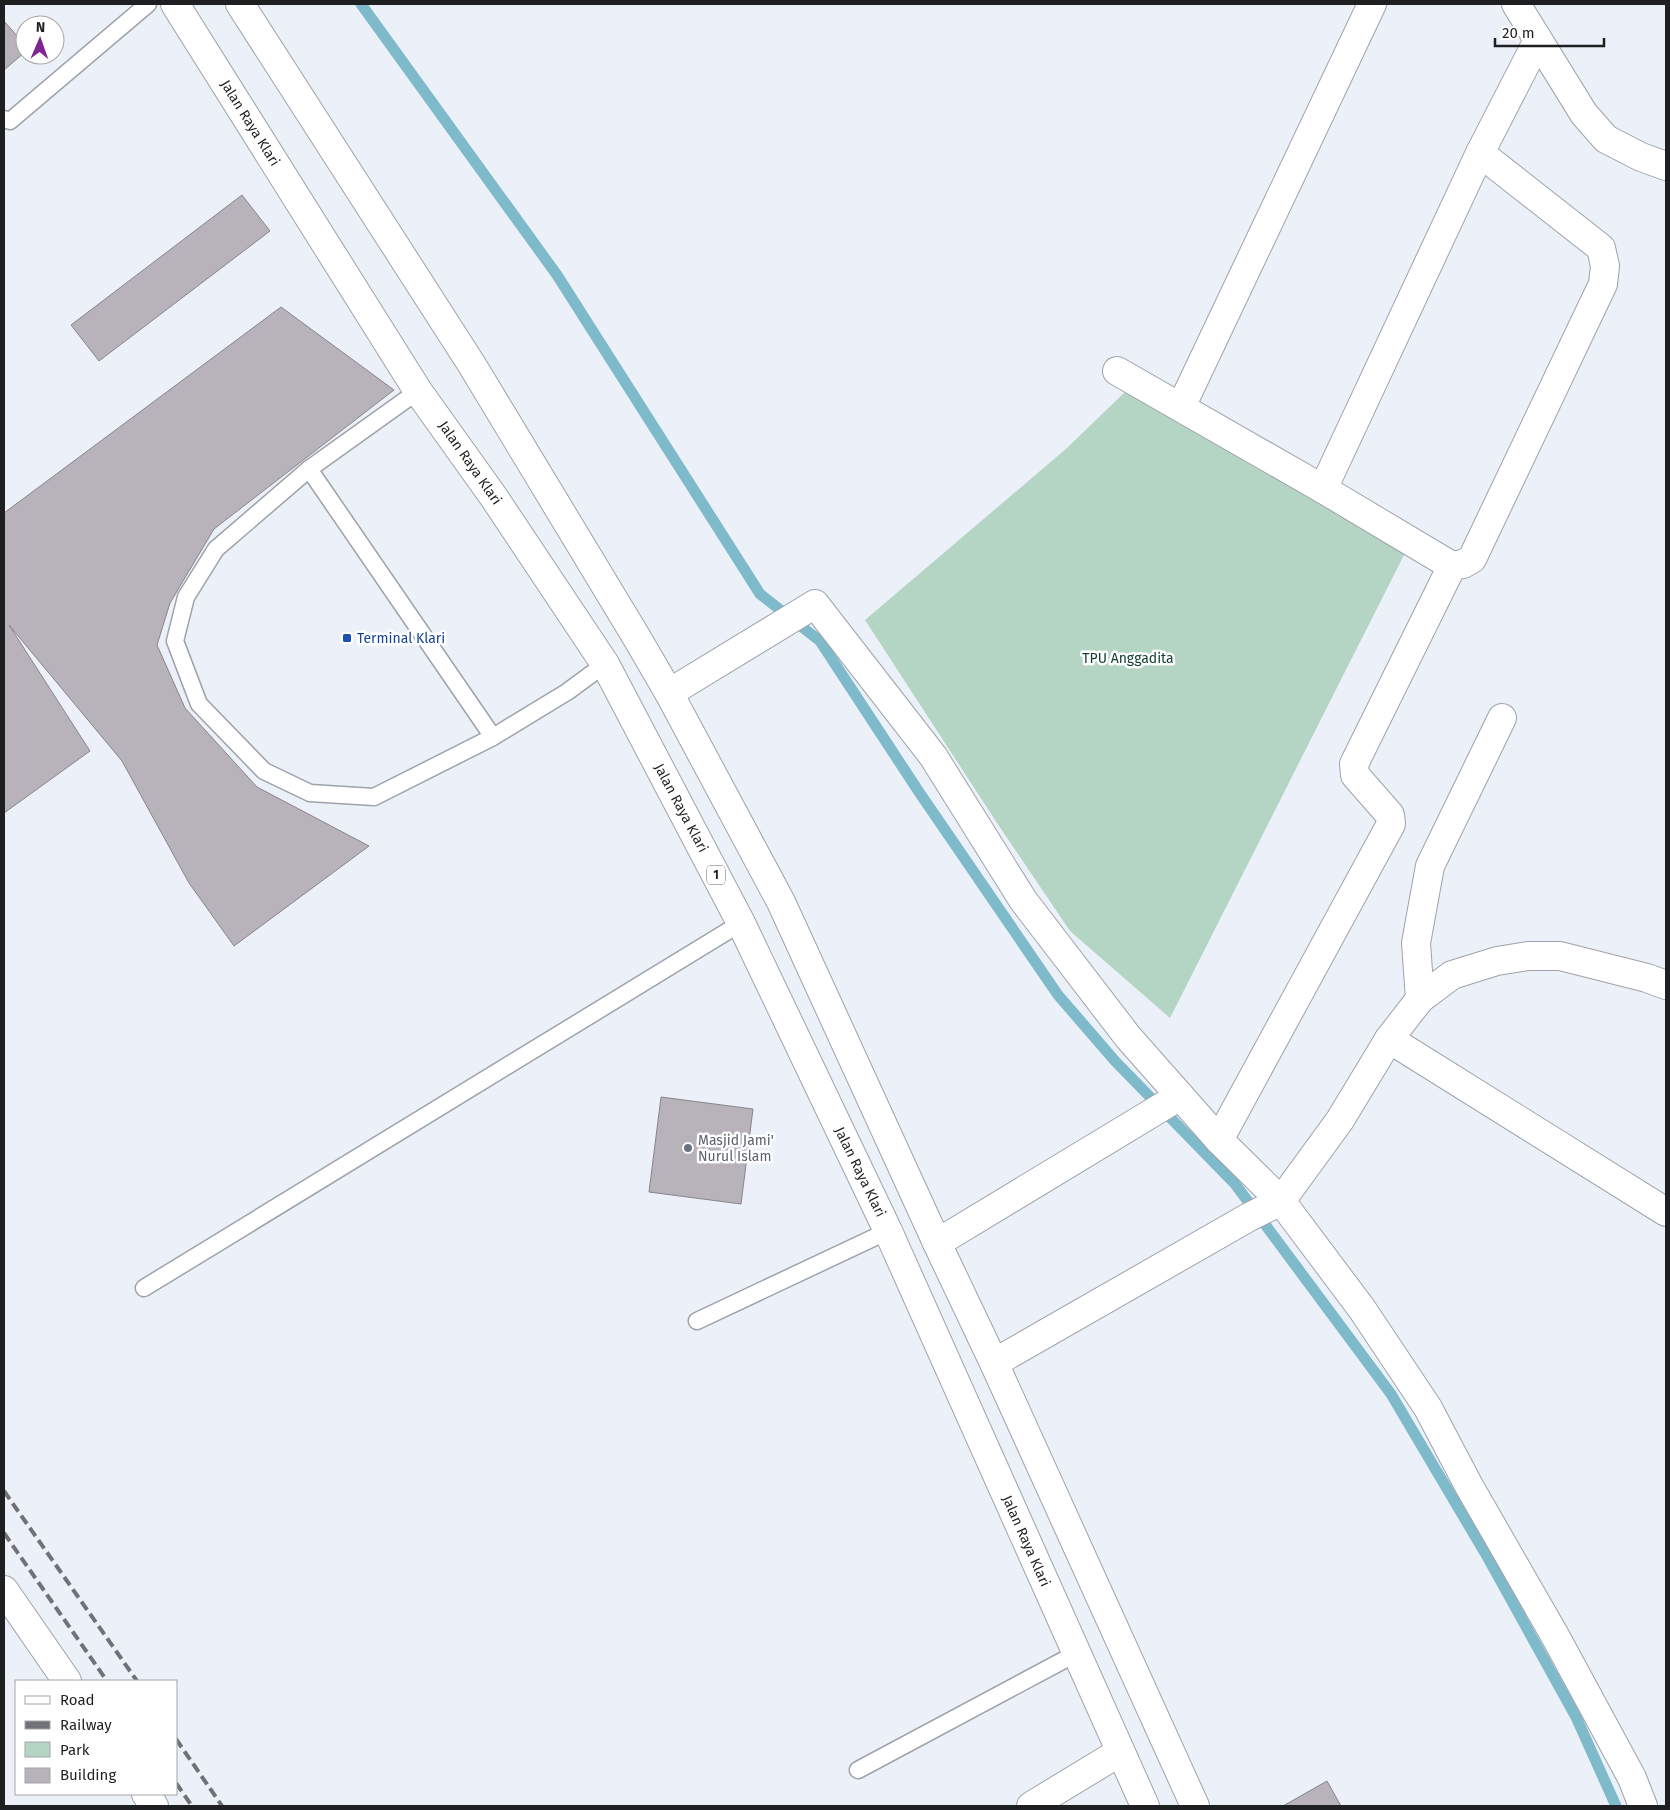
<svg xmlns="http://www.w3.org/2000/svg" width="1670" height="1810" viewBox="0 0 1670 1810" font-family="'Fira Sans',sans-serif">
<rect width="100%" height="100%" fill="#ecf1f9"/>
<!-- green -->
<path fill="#b4d4c4" d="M1129 388 1405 553 1170 1018 1070 931 997 823 865 620 1067 448Z"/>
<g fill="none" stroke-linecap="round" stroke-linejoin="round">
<!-- stream -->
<path stroke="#7ebaca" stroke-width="11" d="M361 4 557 275 760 594 820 641 919 792 1058 995 1115 1061 1235 1184 1391 1394 1488 1558 1576 1717 1616 1806"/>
</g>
<!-- building -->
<g fill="#b8b3bb" stroke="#89848b">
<path d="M4 21 25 45V52L4 70Z"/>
<path d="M242 195 270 231 99 361 71 325Z"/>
<path d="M281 307 394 390 214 529 170 603 157 645 185 708 257 787 369 846 234 946 189 883 122 761 9 625 90 751 4 813V513Z"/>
<path d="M661 1097 753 1109 741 1204 649 1192Z"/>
<path d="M1327 1781 1341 1806H1283Z"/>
</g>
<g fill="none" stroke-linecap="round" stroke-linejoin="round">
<defs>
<g id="lane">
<path d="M4 119 10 121 148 4"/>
<path d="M418 391 309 469 216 549 186 597 175 641 199 704 264 771 310 793 374 797 493 737 567 692 605 664"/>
<path d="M309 469 493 737"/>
<path d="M144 1288 741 923"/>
<path d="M697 1321 888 1231"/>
<path d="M858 1770 1077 1653"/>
</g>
<g id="street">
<path d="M1516 4 1584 114 1606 139 1641 157 1666 166"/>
<path d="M1117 371 1323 489 1452 566"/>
<path d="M1181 407 1372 4"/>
<path d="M1323 489 1480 153 1538 40"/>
<path d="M669 693 815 604 933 756 1023 900 1128 1037 1219 1140 1281 1201 1362 1309 1428 1408 1469 1486 1554 1634 1632 1778 1643 1806"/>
<path d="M1420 999 1416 943 1430 866 1502 718"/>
<path d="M1389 1039 1666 1212"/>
<path d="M1219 1140 1391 824 1390 815 1355 775 1354 764 1452 566 1463 564 1472 559 1603 284 1605 266 1601 248 1480 153"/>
<path d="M937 1243 1180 1096"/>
<path d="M4 1590 67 1681"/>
<path d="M146 1794 154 1806"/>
<path d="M1031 1806 1120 1752"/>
</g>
<path id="secondary" d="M994 1363 1249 1217 1281 1201 1340 1120 1389 1039 1420 999 1452 975 1497 961 1528 956H1560L1647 978 1666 985"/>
<g id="highway">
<path d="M175 4 418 391 493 496 605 664 741 923 888 1231 1145 1806"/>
<path d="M240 4 472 365 637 638 669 693 781 902 937 1243 994 1363 1195 1806"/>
</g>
</defs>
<!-- lane casing -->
<use href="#lane" stroke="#9ea2aa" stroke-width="19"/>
<!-- street casing -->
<use href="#street" stroke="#9ea2aa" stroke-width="30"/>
<!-- secondary casing -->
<use href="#secondary" stroke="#9ea2aa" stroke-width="30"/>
<!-- highway casing -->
<use href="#highway" stroke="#9ea2aa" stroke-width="30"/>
<!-- lane -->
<use href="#lane" stroke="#fff" stroke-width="16"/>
<!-- street -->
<use href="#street" stroke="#fff" stroke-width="28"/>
<!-- secondary -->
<use href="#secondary" stroke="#fff" stroke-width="28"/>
<!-- highway -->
<use href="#highway" stroke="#fff" stroke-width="28"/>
<!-- rail -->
<g stroke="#6f7377" stroke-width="4" stroke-dasharray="10 5" stroke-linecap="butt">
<path d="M4 1491 137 1681"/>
<path d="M4 1533 107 1681"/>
<path d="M176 1739 222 1806"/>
<path d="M176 1783 192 1806"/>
</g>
</g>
<!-- markers -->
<rect fill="#1a4fb4" stroke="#fff" stroke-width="2" x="342" y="633" width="10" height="10" rx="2.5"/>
<circle fill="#6b7280" stroke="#fff" stroke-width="2" cx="688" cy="1148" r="5"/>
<g text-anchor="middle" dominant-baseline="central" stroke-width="5" stroke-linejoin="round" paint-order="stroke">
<!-- shield labels -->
<rect fill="#fff" stroke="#616264" stroke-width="1" x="707" y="865.5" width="18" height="19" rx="4"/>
<g font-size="12" font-weight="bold" fill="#1d1f21">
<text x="716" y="875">1</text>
</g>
<!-- street labels -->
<g font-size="14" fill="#1d1f21" stroke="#fff">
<text transform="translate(250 123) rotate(58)">Jalan Raya Klari</text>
<text transform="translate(470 463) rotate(55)">Jalan Raya Klari</text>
<text transform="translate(681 808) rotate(62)">Jalan Raya Klari</text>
<text transform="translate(860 1172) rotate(64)">Jalan Raya Klari</text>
<text transform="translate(1026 1541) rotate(66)">Jalan Raya Klari</text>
</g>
<!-- transit labels -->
<g font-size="14" fill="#164399" stroke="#fff" text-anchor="start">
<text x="357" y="638">Terminal Klari</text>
</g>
<!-- park labels -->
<g font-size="14" fill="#14402f" stroke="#fff">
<text x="1128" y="658">TPU Anggadita</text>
</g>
<!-- worship labels -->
<g font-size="14" fill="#5b616d" stroke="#fff" text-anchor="start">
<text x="698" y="1140">Masjid Jami'<tspan x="698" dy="16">Nurul Islam</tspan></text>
</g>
</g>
<!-- border -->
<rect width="1670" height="1810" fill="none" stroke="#1d1f21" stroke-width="10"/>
<!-- legend -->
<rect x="15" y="1680" width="162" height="115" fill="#ffffff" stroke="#a5a5a6"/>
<rect x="25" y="1696" width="25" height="8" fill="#ffffff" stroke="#a5a5a6"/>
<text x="60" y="1705" font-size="15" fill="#1d1f21">Road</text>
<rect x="25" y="1721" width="25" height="8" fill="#6f7377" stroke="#a5a5a6"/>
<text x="60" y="1730" font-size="15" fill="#1d1f21">Railway</text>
<rect x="25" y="1742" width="25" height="15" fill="#b4d4c4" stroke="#a5a5a6"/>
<text x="60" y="1755" font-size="15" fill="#1d1f21">Park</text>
<rect x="25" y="1768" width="25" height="15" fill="#b8b3bb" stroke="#a5a5a6"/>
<text x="60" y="1780" font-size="15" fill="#1d1f21">Building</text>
<!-- north arrow -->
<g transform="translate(40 40) rotate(2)"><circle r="24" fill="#ffffff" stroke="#a5a5a6"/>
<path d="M0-4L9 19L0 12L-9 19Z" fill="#7f2491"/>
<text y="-8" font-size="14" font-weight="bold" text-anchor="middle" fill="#1d1f21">N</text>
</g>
<!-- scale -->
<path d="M1495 38v8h109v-8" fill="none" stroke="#1d1f21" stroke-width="2.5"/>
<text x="1502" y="38" font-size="15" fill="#1d1f21" stroke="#ffffff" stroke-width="4" paint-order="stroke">20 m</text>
</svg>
